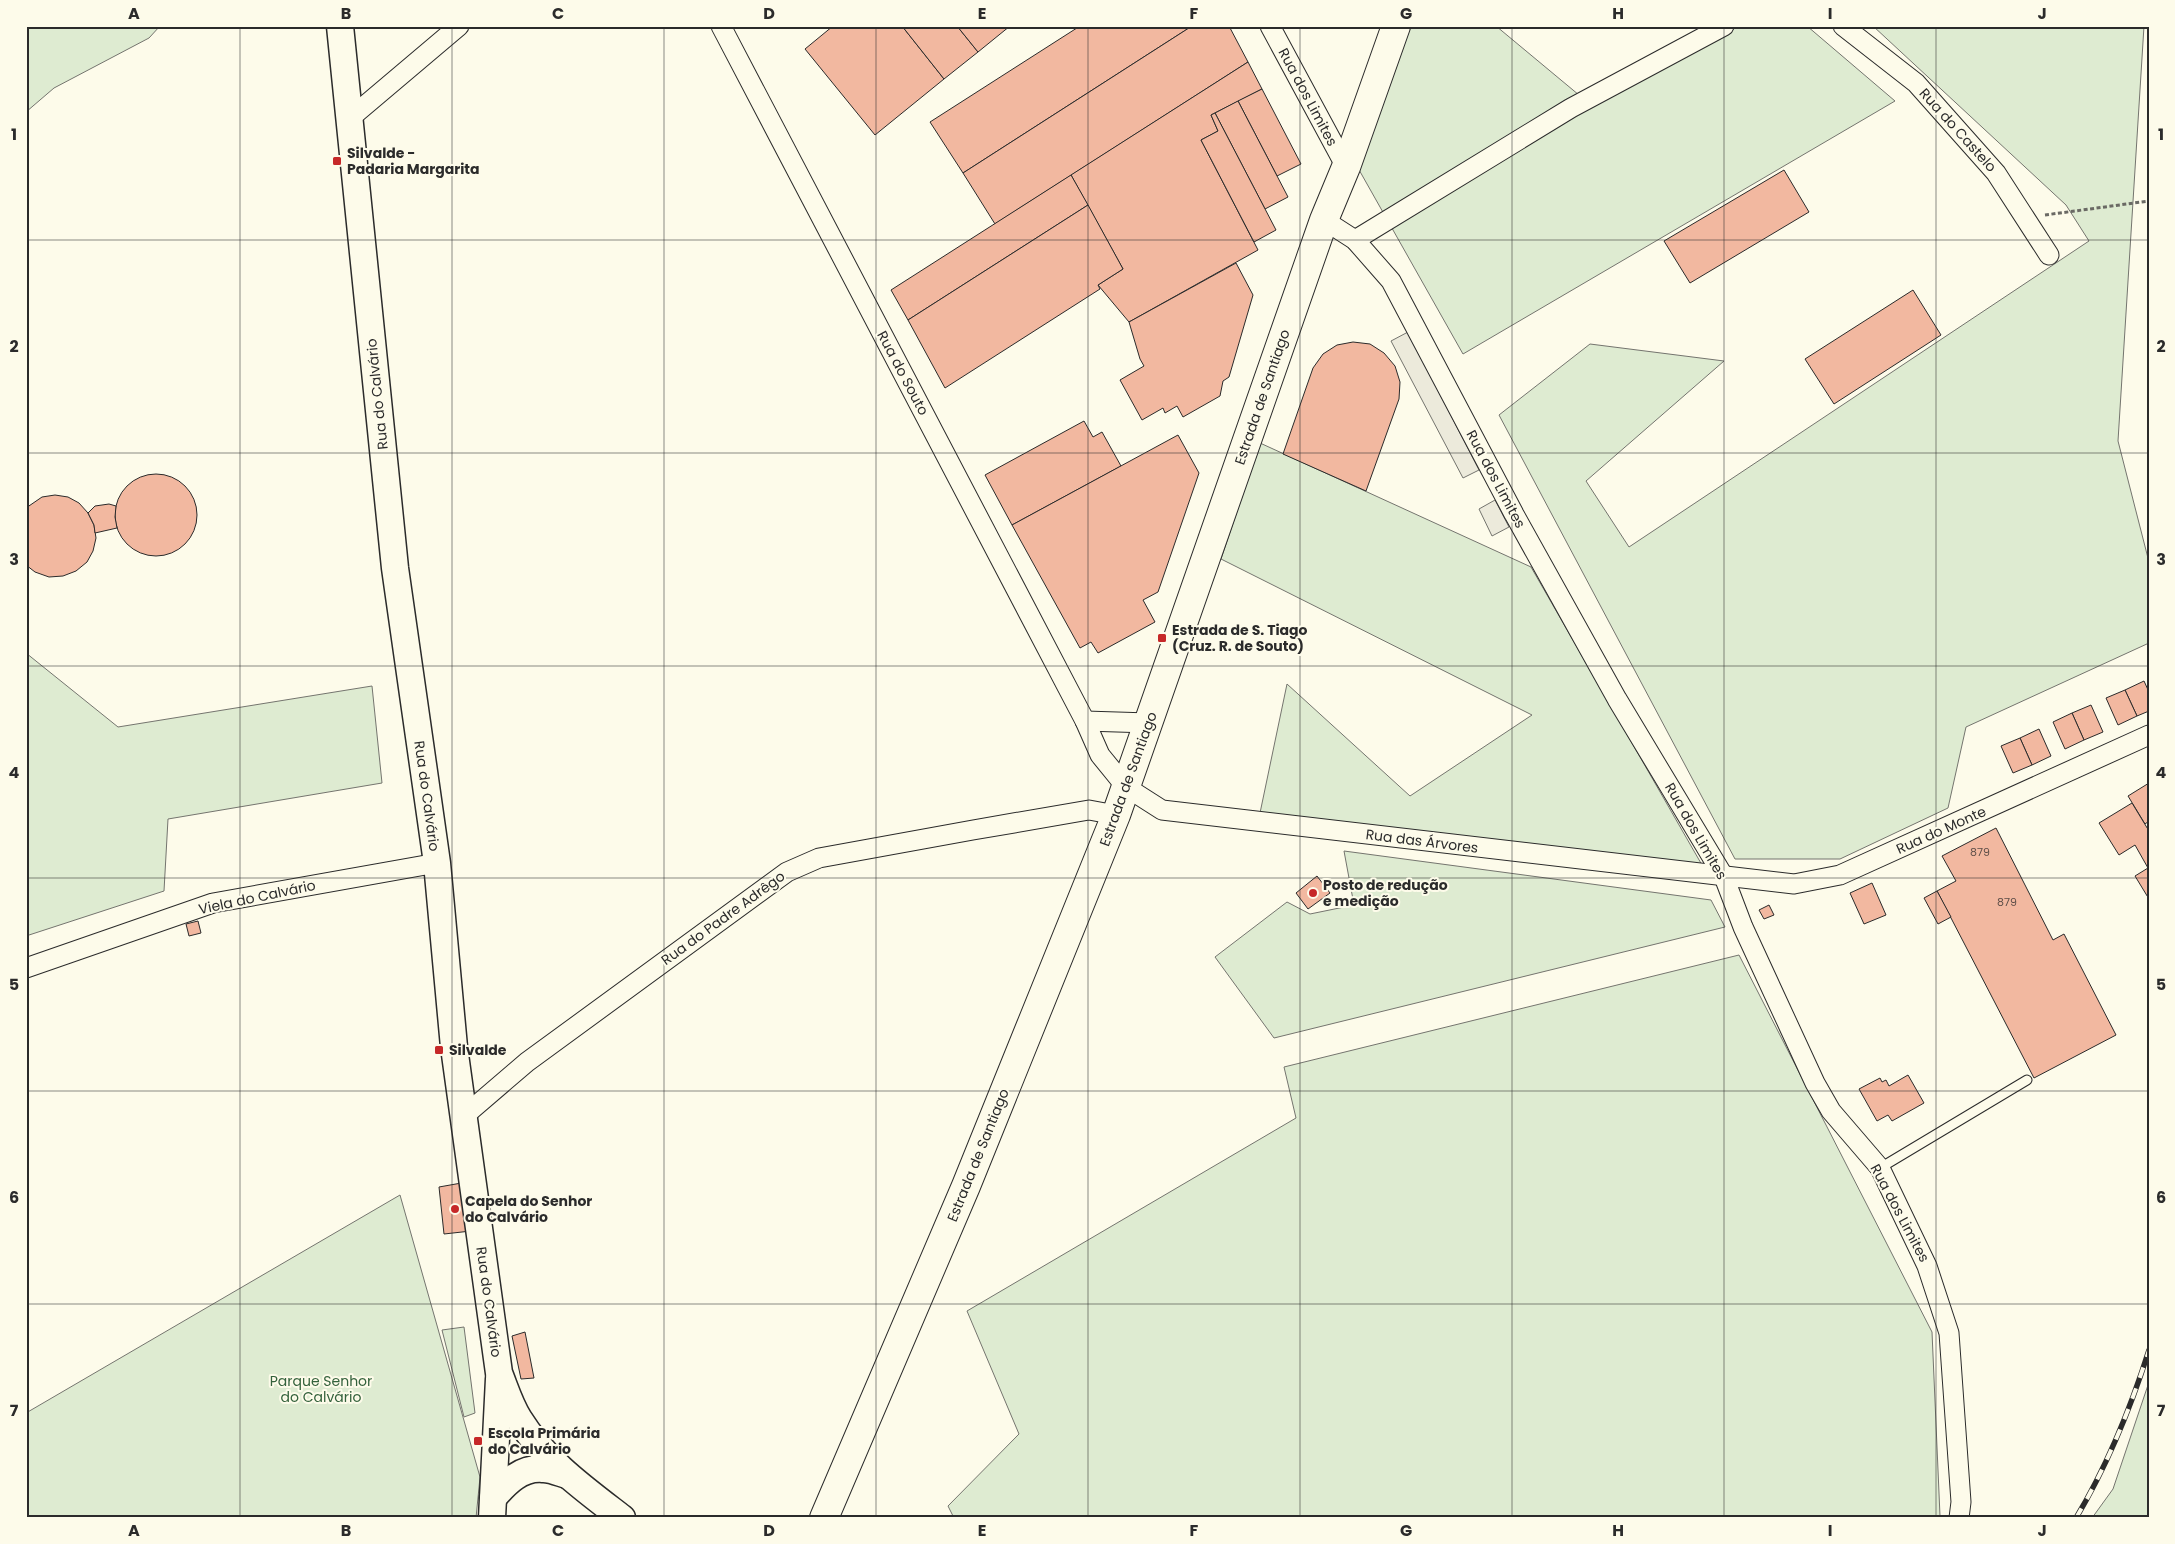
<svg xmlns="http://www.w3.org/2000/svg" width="2175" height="1544" viewBox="0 0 2175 1544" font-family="Poppins,sans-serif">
<rect width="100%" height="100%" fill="#fdfbea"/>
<!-- green -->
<g fill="#deebd1" stroke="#74746e">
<path d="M26 26H160L149 38 54 88 26 112Z"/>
<path d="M1406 26H1496L1591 105 1737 26H1807L1895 101 1463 354 1358 168Z"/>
<path d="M1873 26H2144L2118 441 2149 562V643L1966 727 1948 808 1840 859H1735L1499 415 1590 344 1724 361 1586 481 1629 547 2089 241 2066 205Z"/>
<path d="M1260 443 1531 567 1702 865 1260 813 1287 684 1410 796 1532 715 1221 559Z"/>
<path d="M26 653 118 727 372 686 382 783 168 819 164 891 26 936Z"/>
<path d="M1344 851 1711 900 1725 927 1274 1038 1215 957 1287 902 1310 914 1354 905Z"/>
<path d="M1739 955 1932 1332 1940 1516 1938 1518H954L948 1506 1019 1434 967 1311 1296 1118 1284 1067Z"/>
<path d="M400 1195 480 1477 476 1518H26V1413Z"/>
<path d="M464 1327 475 1413 464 1417 442 1330Z"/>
<path d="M2149 1382V1518H2092L2113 1489Z"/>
</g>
<!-- parking -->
<g fill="#eceadb" stroke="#74746e">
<path d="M1408 332 1479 470 1463 478 1391 341Z"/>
<path d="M1495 500 1509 527 1492 536 1479 509Z"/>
</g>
<!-- building -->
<g fill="#f2b8a0" stroke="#2b2b2b">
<path d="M833 26H902L944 79 875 135 805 49Z"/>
<path d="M902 26H957L978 52 944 79Z"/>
<path d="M957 26H1010L978 52Z"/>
<path d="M1080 26H1192L963 173 930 122Z"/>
<path d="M1192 26H1229L1248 62 995 224 963 173Z"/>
<path d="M1248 62 1262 89 1211 115 1218 131 1201 140 1258 250 1129 322 1098 285 1123 269 1071 175Z"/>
<path d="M1262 89 1301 164 1277 176 1238 101Z"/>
<path d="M1238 101 1288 197 1265 209 1215 113Z"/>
<path d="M1215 113 1276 230 1254 242 1201 140 1218 131 1211 115Z"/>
<path d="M1784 170 1809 212 1690 283 1664 241Z"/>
<path d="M1071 175 1088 205 908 320 891 290Z"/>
<path d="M1088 205 1123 269 1098 285 1100 289 945 388 908 320Z"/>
<path d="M1236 263 1253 295 1229 377 1223 381 1220 396 1183 417 1177 406 1165 413 1163 408 1142 420 1120 380 1144 366 1140 359 1129 322Z"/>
<path d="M1913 290 1941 335 1834 404 1805 359Z"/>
<path d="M1353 342 1370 344 1384 353 1395 366 1400 382 1399 399 1366 491 1283 454 1313 368 1323 354 1337 345Z"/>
<path d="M1084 421 1093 437 1102 432 1121 466 1012 525 985 475Z"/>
<path d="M1178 435 1199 473 1158 592 1143 600 1155 622 1098 653 1091 642 1080 648 1012 525Z"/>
<circle cx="156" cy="515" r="41"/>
<path d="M55 495 68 497 79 503 88 513 94 525 96 538 93 551 87 562 76 571 63 576 49 577 35 572 26 565V508L42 497Z"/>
<path d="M109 504 116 506 115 517 117 528 95 533 94 525 88 513 95 506Z"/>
<path d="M2144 681 2149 692V711L2137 716 2125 690Z"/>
<path d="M2125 690 2137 716 2118 725 2106 698Z"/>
<path d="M2091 705 2103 732 2084 740 2072 713Z"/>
<path d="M2072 713 2084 740 2065 749 2053 722Z"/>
<path d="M2039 729 2051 756 2032 765 2020 738Z"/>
<path d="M2020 738 2032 765 2013 773 2001 746Z"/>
<path d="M2149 783V821L2145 824 2128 796Z"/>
<path d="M2132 803 2149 831V899L2135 876 2148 868 2135 845 2119 855 2099 823Z"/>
<path d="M1996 828 2053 940 2064 934 2116 1035 2034 1078 1937 891 1956 881 1942 856Z"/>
<path d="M1317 876 1330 893 1308 909 1296 893Z"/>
<path d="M1872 883 1886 915 1864 924 1850 893Z"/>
<path d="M1937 891 1951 917 1938 924 1924 898Z"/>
<path d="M1769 905 1774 915 1764 919 1759 910Z"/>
<path d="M198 921 201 933 189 936 186 924Z"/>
<path d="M1908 1075 1924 1103 1892 1121 1888 1115 1877 1121 1859 1089 1880 1078 1882 1082 1886 1080 1889 1086Z"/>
<path d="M467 1182 471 1231 444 1234 439 1187Z"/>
<path d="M525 1332 534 1378 521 1379 512 1336Z"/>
</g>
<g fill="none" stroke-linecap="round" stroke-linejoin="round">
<defs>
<path id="service" d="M1880 1168 2027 1080"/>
<g id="minor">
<path d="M721 26 1085 721 1100 755 1126 787 1162 810 1794 884 1840 875 2149 735"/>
<path d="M1270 26 1346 167"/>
<path d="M1843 26 1916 83 1996 173 2049 255"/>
<path d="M349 119 459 26"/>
<path d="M1324 220 1355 240 1391 281 1514 514 1617 699 1724 877 1743 927 1815 1083 1831 1111 1880 1168 1927 1266 1949 1333 1961 1502 1959 1518"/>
<path d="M1355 240 1571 108 1724 26"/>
<path d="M1085 721 1149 723"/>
<path d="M26 968 213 903 437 863"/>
<path d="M464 1116 527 1062 787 872 819 858 973 830 1089 810 1116 815"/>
</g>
<g id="secondary">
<path d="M340 26 395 568 437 863 454 1047 499 1373C505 1388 510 1405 519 1419 545 1461 583 1488 622 1518"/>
<path d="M493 1498C506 1483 521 1467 543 1469 551 1469 560 1473 567 1475"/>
<path d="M492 1518 499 1379"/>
</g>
<path id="primary" d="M824 1518 966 1186 1116 815 1324 220 1346 167 1396 26"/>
</defs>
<!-- service casing -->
<use href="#service" stroke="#2b2b2b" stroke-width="11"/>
<!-- minor casing -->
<use href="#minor" stroke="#2b2b2b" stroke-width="21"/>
<!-- secondary casing -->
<use href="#secondary" stroke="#2b2b2b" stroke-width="29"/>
<!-- primary casing -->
<use href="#primary" stroke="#2b2b2b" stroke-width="30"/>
<!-- path -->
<path stroke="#6a6964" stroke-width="3" stroke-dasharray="4 2.5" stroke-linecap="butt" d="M2045 215 2149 201"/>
<!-- service -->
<use href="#service" stroke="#fdfbea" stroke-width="9"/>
<!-- minor -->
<use href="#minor" stroke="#fdfbea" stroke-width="19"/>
<!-- secondary -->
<use href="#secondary" stroke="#fdfbea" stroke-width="26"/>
<!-- primary -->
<use href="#primary" stroke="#fdfbea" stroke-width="28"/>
<defs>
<path id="rail" d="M2076 1518C2107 1466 2131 1407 2149 1350"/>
</defs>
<!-- rail casing -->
<use href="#rail" stroke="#2b2b2b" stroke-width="5.5"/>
<!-- rail -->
<use href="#rail" stroke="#fdfbea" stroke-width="4" stroke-dasharray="11" stroke-linecap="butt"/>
</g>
<!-- grid -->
<path fill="none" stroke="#2b2b2b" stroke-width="1" stroke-opacity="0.55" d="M240 26V1518M452 26V1518M664 26V1518M876 26V1518M1088 26V1518M1300 26V1518M1512 26V1518M1724 26V1518M1936 26V1518M26 240H2149M26 453H2149M26 666H2149M26 878H2149M26 1091H2149M26 1304H2149"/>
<!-- markers -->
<g fill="#c62828" stroke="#fdfbea" stroke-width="2">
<rect x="332" y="156" width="10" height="10" rx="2.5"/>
<rect x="1157" y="633" width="10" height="10" rx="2.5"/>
<circle cx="1313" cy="893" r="5"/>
<rect x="434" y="1045" width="10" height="10" rx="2.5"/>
<circle cx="455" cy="1209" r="5"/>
<rect x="473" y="1436" width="10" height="10" rx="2.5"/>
</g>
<g text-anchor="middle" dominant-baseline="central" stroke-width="4" stroke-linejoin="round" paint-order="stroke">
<!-- number labels -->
<g font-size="11" fill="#5d4e48">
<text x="1980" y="852">879</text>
<text x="2007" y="902">879</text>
</g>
<!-- street labels -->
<g font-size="14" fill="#2b2b2b" stroke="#fdfbea">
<text transform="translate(1308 97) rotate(62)">Rua dos Limites</text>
<text transform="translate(1958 130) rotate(48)">Rua do Castelo</text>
<text transform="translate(903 373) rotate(62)">Rua do Souto</text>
<text transform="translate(377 394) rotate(-96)">Rua do Calvário</text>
<text transform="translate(1262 397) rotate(-71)">Estrada de Santiago</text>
<text transform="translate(1496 479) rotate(62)">Rua dos Limites</text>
<text transform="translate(1128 779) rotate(-70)">Estrada de Santiago</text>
<text transform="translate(427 796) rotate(82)">Rua do Calvário</text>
<text transform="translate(1941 830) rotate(-24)">Rua do Monte</text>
<text transform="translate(1696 831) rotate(60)">Rua dos Limites</text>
<text transform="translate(1422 841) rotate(7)">Rua das Árvores</text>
<text transform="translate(257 897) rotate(-12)">Viela do Calvário</text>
<text transform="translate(723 918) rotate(-36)">Rua do Padre Adrêgo</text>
<text transform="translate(978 1155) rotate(-68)">Estrada de Santiago</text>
<text transform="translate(1900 1213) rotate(62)">Rua dos Limites</text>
<text transform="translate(489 1302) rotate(82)">Rua do Calvário</text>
</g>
<!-- poi labels -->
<g font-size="14" font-weight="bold" fill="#2b2b2b" stroke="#fdfbea" text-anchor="start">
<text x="347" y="153">Silvalde -<tspan x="347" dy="16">Padaria Margarita</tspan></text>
<text x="1172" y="630">Estrada de S. Tiago<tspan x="1172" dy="16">(Cruz. R. de Souto)</tspan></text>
<text x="1323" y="885">Posto de redução<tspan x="1323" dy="16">e medição</tspan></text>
<text x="449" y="1050">Silvalde</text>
<text x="465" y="1201">Capela do Senhor<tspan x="465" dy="16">do Calvário</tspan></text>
<text x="488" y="1433">Escola Primária<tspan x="488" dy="16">do Calvário</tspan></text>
</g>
<!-- park labels -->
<g font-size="14" fill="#34623c" stroke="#fdfbea">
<text x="321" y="1381">Parque Senhor<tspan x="321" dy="16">do Calvário</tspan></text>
</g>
</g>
<!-- border -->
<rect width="2175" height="1544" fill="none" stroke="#fdfbea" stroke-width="55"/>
<rect x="28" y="28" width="2120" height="1488" fill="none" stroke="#2b2b2b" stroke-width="2"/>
<g font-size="16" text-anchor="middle" font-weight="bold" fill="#2b2b2b">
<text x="134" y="19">A</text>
<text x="346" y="19">B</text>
<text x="558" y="19">C</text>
<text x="769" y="19">D</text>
<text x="982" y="19">E</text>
<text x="1194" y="19">F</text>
<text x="1406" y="19">G</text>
<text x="1618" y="19">H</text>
<text x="1830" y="19">I</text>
<text x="2042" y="19">J</text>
<text x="14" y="140">1</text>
<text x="2161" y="140">1</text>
<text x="14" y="352">2</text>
<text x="2161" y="352">2</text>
<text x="14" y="565">3</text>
<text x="2161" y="565">3</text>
<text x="14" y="778">4</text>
<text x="2161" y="778">4</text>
<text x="14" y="990">5</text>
<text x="2161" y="990">5</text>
<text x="14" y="1203">6</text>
<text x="2161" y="1203">6</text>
<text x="14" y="1416">7</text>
<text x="2161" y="1416">7</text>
<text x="134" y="1536">A</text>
<text x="346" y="1536">B</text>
<text x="558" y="1536">C</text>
<text x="769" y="1536">D</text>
<text x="982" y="1536">E</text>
<text x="1194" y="1536">F</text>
<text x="1406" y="1536">G</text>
<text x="1618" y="1536">H</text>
<text x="1830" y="1536">I</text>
<text x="2042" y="1536">J</text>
</g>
</svg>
